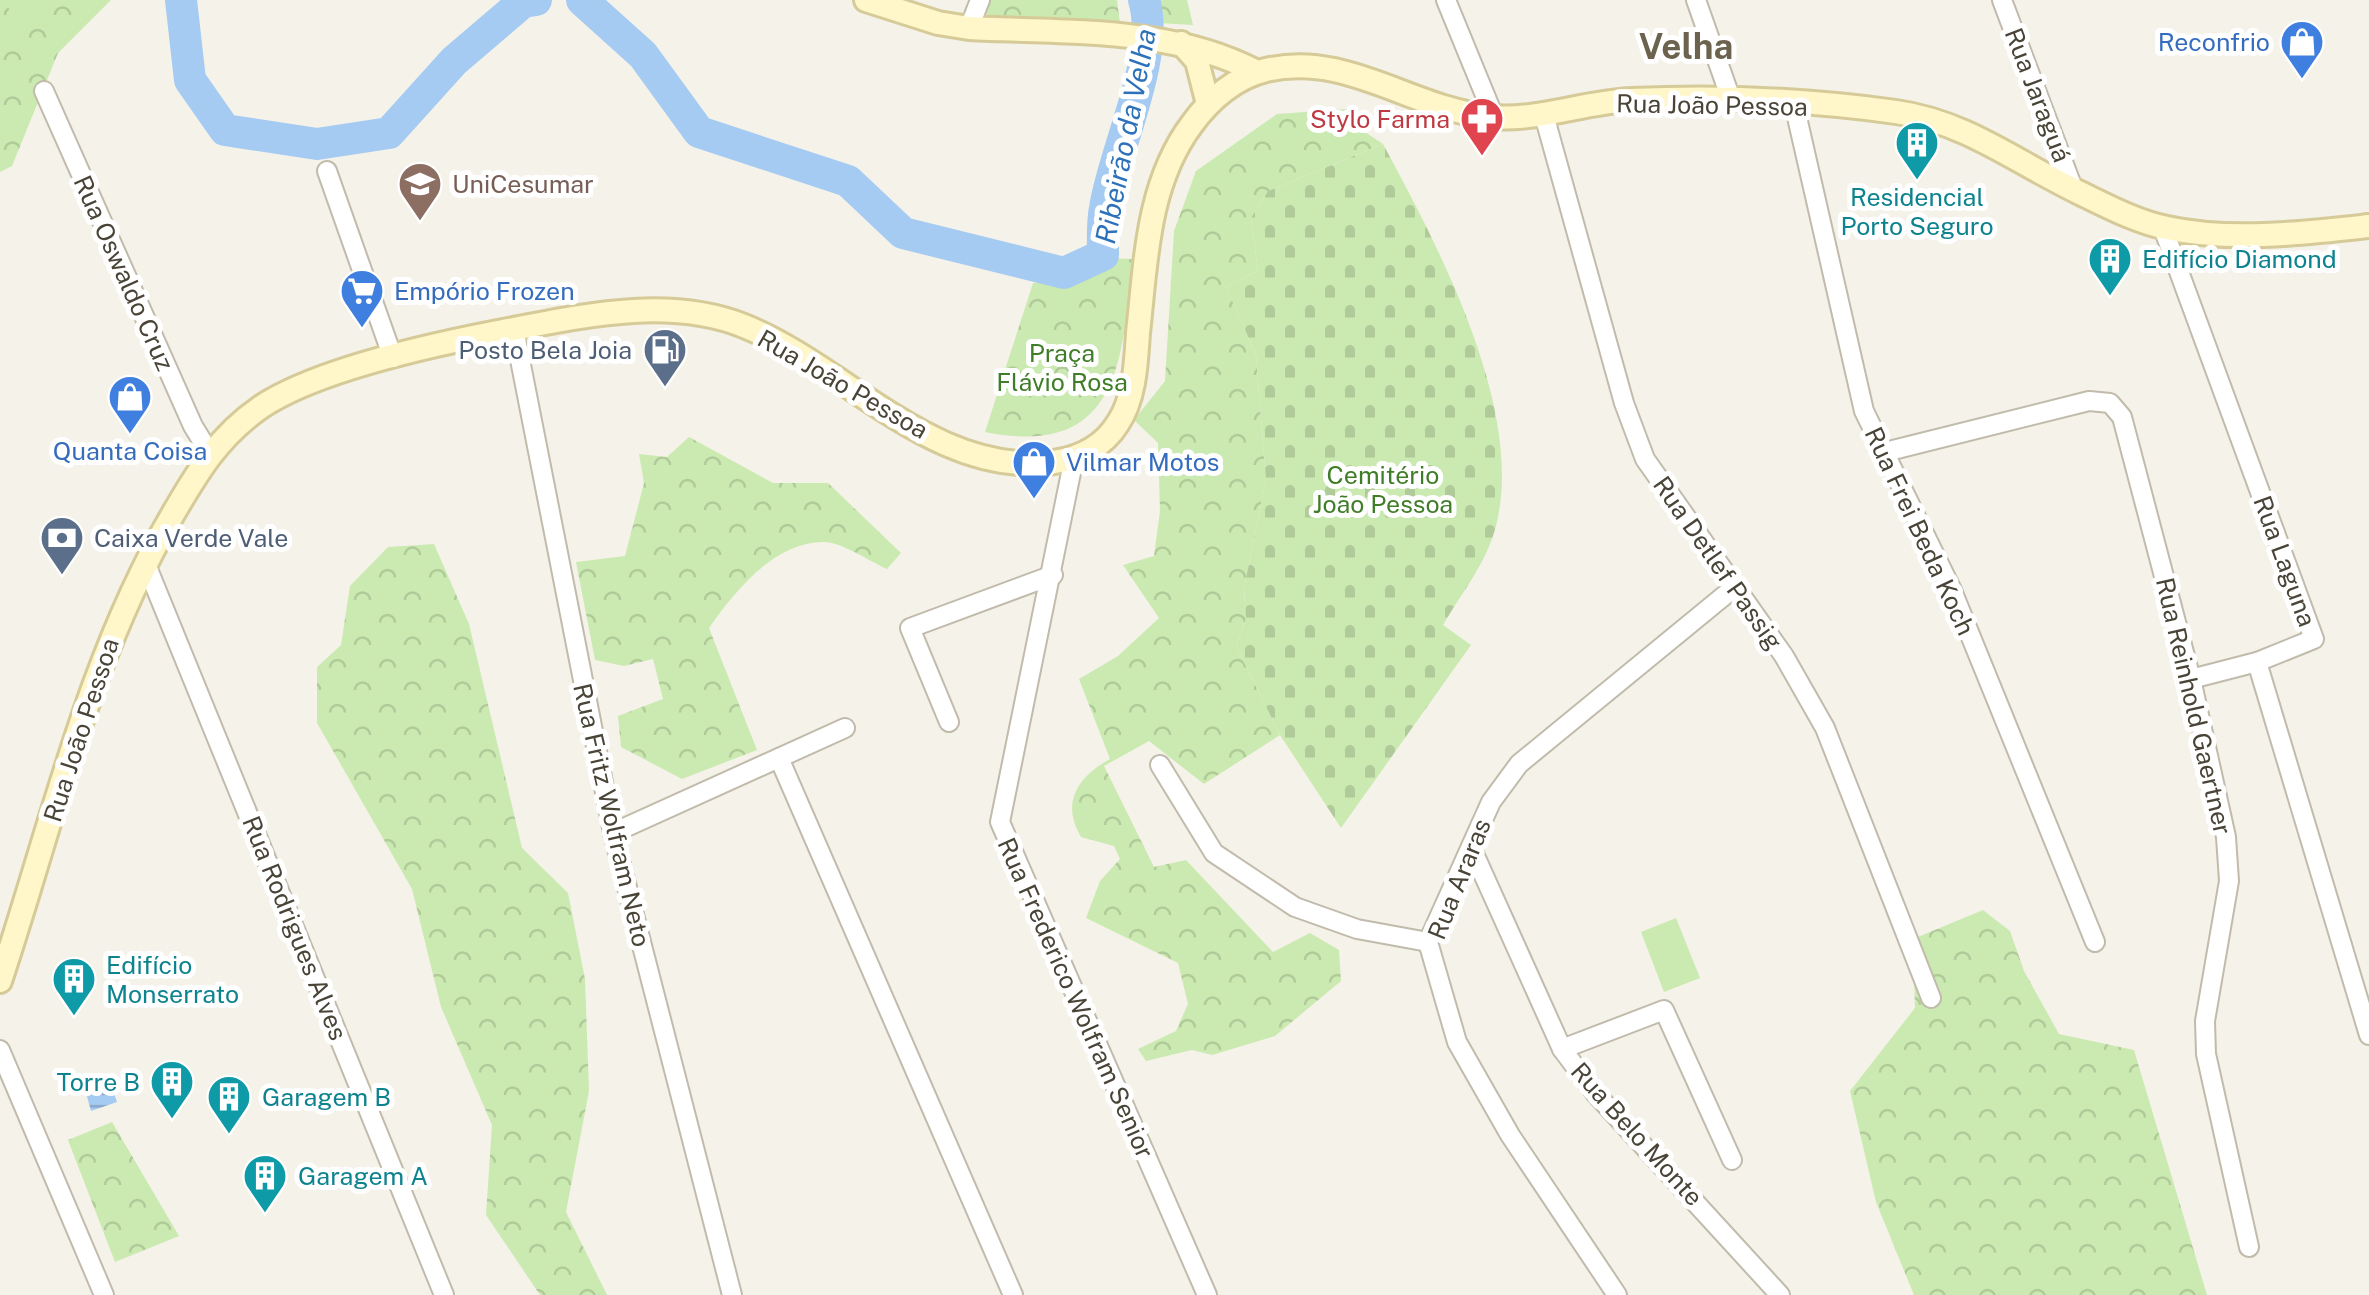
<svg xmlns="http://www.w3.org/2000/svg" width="2369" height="1295" viewBox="0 0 2369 1295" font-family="'Public Sans',sans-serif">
<defs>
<pattern id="forest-crowns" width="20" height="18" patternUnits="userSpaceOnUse" patternTransform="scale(2.5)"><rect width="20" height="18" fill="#cbeab1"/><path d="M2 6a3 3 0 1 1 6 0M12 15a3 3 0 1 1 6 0" fill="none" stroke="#b0ca99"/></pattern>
<pattern id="cemetery-stones" width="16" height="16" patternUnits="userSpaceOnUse" patternTransform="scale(2.5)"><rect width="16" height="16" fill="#cbeab1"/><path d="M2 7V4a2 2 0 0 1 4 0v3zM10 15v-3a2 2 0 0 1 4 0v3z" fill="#b0ca99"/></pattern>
<pattern id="water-rules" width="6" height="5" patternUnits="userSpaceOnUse" patternTransform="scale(2.5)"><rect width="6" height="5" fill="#a5cbf3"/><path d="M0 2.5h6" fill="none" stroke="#88a6c6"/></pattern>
</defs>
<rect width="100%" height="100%" fill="#f5f2e9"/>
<!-- forest -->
<g fill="url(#forest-crowns)">
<path d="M0 0H111L58 53 12 166 0 172Z"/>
<path d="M990 0H1117L1120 23 986 17Z"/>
<path d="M1151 0H1187L1193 25 1158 23Z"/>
<path d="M1347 109 1365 132 1383 144 1268 191 1251 218 1258 271 1226 286 1256 355 1266 480 1244 588 1246 619 1236 646 1280 735 1204 784 1149 741 1104 766 1154 867 1186 860 1273 952 1310 933 1339 950 1341 981 1275 1036 1212 1055 1192 1050 1146 1061 1138 1049 1176 1031 1188 1004 1178 963 1086 918 1100 881 1120 859 1114 846 1081 837C1060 802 1079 776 1110 759L1079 679 1118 656 1159 618 1123 565 1154 556 1160 511 1158 443 1134 420 1165 381 1174 231 1196 171 1277 114Z"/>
<path d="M1108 258 1132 259C1123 361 1119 459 985 432L1033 283 1077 281Z"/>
<path d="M689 437 773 483H828L901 553 887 569C869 561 842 542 823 542 773 543 735 591 709 628L757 750 682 779 621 747 618 716 663 699 653 659 624 666 595 660 576 562 625 556 644 483 639 454 667 457Z"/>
<path d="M434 544 469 624 522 848 568 893 585 979 589 1091 566 1212 607 1295H540L486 1215 492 1125 441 1007 412 889 317 723V667L341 645 350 586 388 547Z"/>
<path d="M1983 910 2010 931 2024 971 2059 1034 2134 1050 2207 1295H1914L1876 1202 1850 1091 1915 1008 1913 939Z"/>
<path d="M112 1122 179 1236 115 1262 68 1140Z"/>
</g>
<!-- cemetery -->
<path fill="url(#cemetery-stones)" d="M1383 144C1438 246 1533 422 1492 539 1482 568 1459 597 1443 625L1471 645 1341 828 1280 735 1236 646 1246 619 1244 588 1266 480 1256 355 1226 286 1258 271 1251 218 1268 191Z"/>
<!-- garden -->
<g fill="#cbeab1">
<path d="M4 0H62L18 25Z"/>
<path d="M1676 918 1700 978 1664 992 1641 932Z"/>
</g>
<!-- water -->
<path fill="url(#water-rules)" d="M111 1084 117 1102 91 1111 86 1093Z"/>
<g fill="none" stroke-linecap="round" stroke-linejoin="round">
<!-- river -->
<g stroke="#a5cbf3" stroke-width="32">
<path d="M181 0 190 80 225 130 317 144 389 133 454 61 523 2 536 0"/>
<path d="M582 0 643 55 699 132 848 181 903 233 1064 273 1103 255C1103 240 1102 223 1105 208 1114 149 1161 57 1144 0"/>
</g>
<defs>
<g id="street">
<path d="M1446 0 1494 117"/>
<path d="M1696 0 1732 102"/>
<path d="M2002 0 2074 191"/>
<path d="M969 28 980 0"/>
<path d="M44 91 193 426 209 452"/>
<path d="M1794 104 1864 411 1951 588 2095 942"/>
<path d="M1544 115 1624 403 1645 459 1784 656 1825 728 1931 998"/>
<path d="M327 171 393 358"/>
<path d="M2163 228 2314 639 2257 662 2191 679"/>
<path d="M514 329 613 833 732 1295"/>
<path d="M1881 453 2089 401 2110 403 2122 417 2191 679 2226 837 2229 881 2205 1021 2206 1054 2249 1247"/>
<path d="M1074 458 1000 822 1207 1295"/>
<path d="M145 562 444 1295"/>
<path d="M2257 662 2369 1035"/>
<path d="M949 722 910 628 1053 575"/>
<path d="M779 758 1013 1295"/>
<path d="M1160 765 1214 853 1295 907 1357 929 1428 942"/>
<path d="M613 833 845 728"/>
<path d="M1471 847 1562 1049 1595 1093 1780 1295"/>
<path d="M1562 1049 1664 1010 1732 1160"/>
<path d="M0 1050 104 1295"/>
<path d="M1617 1295 1510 1135 1457 1042 1428 942 1491 802 1519 764 1736 586"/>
</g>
<g id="secondary">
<path d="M866 0 938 23 969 28C1065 33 1170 26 1257 72"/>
<path d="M1181 43 1197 61 1208 104"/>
<path d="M0 981C53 822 88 659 173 514 198 471 219 436 261 407 316 370 431 345 498 332 578 317 666 295 744 326 846 367 935 478 1054 462 1080 458 1104 446 1118 423 1135 398 1136 362 1138 333 1146 261 1147 184 1192 124 1210 99 1236 77 1266 70 1348 51 1412 110 1492 117 1539 121 1584 102 1631 100 1717 96 1810 100 1896 112 1967 122 2017 163 2080 193 2107 206 2137 222 2167 228 2231 242 2305 233 2369 226"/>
</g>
</defs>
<!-- street casing -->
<use href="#street" stroke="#c1bbab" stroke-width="22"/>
<!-- secondary casing -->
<use href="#secondary" stroke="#d6cb98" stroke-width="28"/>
<!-- street -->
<use href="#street" stroke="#fff" stroke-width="18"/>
<!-- secondary -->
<use href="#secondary" stroke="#fff7c9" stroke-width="22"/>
</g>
<!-- icons -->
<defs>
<symbol id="shop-pin" viewBox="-11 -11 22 30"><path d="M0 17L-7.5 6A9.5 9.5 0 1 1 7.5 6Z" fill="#3f7fe0" stroke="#fff"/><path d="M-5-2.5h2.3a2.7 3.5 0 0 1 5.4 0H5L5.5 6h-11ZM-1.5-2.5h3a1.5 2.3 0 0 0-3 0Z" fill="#fff"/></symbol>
<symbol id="pharmacy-pin" viewBox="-11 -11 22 30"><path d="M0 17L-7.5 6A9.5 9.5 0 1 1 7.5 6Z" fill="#e0444e" stroke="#fff"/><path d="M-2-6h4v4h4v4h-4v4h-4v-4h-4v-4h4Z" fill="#fff"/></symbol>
<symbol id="building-pin" viewBox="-11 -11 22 30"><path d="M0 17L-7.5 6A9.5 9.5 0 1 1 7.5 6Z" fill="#0f9aa8" stroke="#fff"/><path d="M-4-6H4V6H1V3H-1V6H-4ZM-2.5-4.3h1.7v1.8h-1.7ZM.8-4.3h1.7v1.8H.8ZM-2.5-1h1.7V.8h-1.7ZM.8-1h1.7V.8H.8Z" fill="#fff"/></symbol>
<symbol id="university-pin" viewBox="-11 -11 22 30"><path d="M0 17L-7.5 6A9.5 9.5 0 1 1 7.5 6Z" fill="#8d6e63" stroke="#fff"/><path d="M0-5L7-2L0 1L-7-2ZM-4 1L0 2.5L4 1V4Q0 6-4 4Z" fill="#fff"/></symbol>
<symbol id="supermarket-pin" viewBox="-11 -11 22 30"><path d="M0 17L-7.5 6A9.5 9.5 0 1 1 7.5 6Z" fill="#3f7fe0" stroke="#fff"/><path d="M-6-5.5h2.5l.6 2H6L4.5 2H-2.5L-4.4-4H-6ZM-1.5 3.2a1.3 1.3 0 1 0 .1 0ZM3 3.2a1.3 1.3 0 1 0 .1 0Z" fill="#fff"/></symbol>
<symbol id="fuel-pin" viewBox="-11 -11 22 30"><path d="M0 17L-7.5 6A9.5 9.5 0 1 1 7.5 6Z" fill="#5c6f8a" stroke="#fff"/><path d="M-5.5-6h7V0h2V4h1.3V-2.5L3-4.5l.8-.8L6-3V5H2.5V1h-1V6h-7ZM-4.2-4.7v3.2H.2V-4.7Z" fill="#fff"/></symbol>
<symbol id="bank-pin" viewBox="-11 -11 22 30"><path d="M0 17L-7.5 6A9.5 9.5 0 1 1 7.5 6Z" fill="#5c6f8a" stroke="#fff"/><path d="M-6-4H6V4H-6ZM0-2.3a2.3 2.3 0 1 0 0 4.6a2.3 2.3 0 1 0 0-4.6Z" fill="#fff"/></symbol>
</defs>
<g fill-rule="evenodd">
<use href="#shop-pin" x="2277" y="17" width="50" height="68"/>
<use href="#pharmacy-pin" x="1457" y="94" width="50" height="68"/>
<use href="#building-pin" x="1892" y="118" width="50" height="68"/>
<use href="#university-pin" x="395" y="159" width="50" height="68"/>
<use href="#building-pin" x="2085" y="234" width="50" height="68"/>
<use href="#supermarket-pin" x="337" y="266" width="50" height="68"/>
<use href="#fuel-pin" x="640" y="325" width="50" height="68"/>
<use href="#shop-pin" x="105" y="372" width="50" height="68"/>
<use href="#shop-pin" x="1009" y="437" width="50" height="68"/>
<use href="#bank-pin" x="37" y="513" width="50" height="68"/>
<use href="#building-pin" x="49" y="954" width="50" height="68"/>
<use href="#building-pin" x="147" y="1057" width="50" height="68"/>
<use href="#building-pin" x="204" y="1072" width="50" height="68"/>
<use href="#building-pin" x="240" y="1151" width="50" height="68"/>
</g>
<g text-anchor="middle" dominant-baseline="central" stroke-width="10" stroke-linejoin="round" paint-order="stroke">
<!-- shop labels -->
<g font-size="25" fill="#366cbe" stroke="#fff" text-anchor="start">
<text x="2270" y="42" text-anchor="end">Reconfrio</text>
<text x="394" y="291">Empório Frozen</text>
<text x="130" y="451" text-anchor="middle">Quanta Coisa</text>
<text x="1066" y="462">Vilmar Motos</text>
</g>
<!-- street labels -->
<g font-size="25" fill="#494437" stroke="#fff">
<text transform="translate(2038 95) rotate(69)">Rua Jaraguá</text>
<text transform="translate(1712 105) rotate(1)">Rua João Pessoa</text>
<text transform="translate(124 273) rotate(66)">Rua Oswaldo Cruz</text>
<text transform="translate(843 384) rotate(30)">Rua João Pessoa</text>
<text transform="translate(1920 531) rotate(65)">Rua Frei Beda Koch</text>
<text transform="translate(2285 561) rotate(70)">Rua Laguna</text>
<text transform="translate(1718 563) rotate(55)">Rua Detlef Passig</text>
<text transform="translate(2194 706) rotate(77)">Rua Reinhold Gaertner</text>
<text transform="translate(81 730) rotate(-72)">Rua João Pessoa</text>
<text transform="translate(612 815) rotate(77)">Rua Fritz Wolfram Neto</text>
<text transform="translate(1459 879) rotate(-68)">Rua Araras</text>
<text transform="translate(295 928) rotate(68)">Rua Rodrigues Alves</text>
<text transform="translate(1076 998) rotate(66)">Rua Frederico Wolfram Senior</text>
<text transform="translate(1637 1134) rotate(48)">Rua Belo Monte</text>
</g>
<!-- health labels -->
<g font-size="25" fill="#be3a42" stroke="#fff" text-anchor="end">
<text x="1450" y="119">Stylo Farma</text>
</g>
<!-- education labels -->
<g font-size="25" fill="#785e54" stroke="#fff" text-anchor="start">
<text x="452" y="184">UniCesumar</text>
</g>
<!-- culture labels -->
<g font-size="25" fill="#0d838f" stroke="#fff" text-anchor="start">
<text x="1917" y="197" text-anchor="middle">Residencial<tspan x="1917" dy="29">Porto Seguro</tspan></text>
<text x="2142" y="259">Edifício Diamond</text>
<text x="106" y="965">Edifício<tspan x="106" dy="29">Monserrato</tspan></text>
<text x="140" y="1082" text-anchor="end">Torre B</text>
<text x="262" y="1097">Garagem B</text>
<text x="298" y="1176">Garagem A</text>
</g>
<!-- service labels -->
<g font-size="25" fill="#4e5e75" stroke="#fff" text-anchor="end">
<text x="632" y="350">Posto Bela Joia</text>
<text x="94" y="538" text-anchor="start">Caixa Verde Vale</text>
</g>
<!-- park labels -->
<g font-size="25" fill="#407d28" stroke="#fff">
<text x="1062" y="353">Praça<tspan x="1062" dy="29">Flávio Rosa</tspan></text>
<text x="1383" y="475">Cemitério<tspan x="1383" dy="29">João Pessoa</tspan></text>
</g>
<!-- water labels -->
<g font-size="28" font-style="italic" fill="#2c71b9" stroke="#fff">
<text transform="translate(1125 136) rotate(-79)">Ribeirão da Velha</text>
</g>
<!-- district labels -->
<g font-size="35" font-weight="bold" fill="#6c634e" stroke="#fff">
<text x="1686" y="46">Velha</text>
</g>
</g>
</svg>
